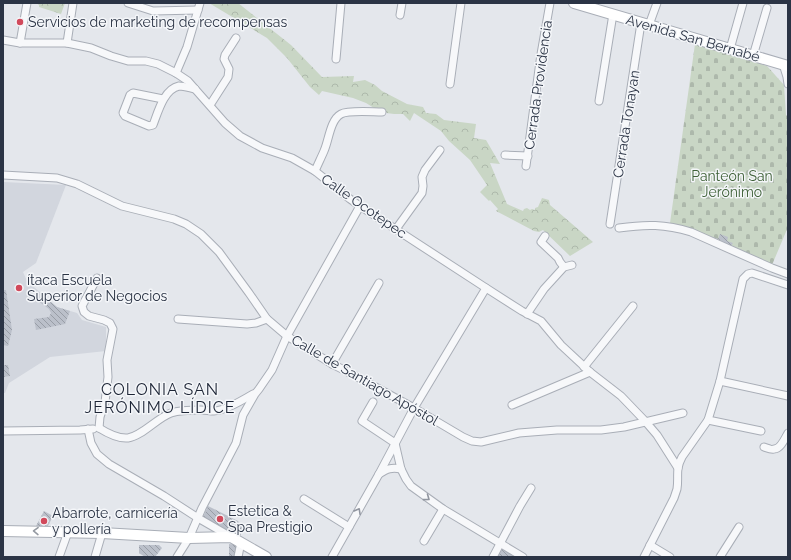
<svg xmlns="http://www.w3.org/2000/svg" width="791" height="560" viewBox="0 0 791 560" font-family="Raleway,sans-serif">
<defs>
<pattern id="cemetery-stones" width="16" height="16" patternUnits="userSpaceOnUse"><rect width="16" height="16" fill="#c9d6c5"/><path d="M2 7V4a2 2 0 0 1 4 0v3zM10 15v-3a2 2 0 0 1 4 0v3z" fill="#adb8ab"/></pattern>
<pattern id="park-crowns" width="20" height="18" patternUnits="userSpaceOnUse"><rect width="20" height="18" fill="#c9d6c5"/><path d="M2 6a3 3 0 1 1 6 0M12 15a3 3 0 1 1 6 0" fill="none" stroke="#adb8ab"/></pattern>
<pattern id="building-back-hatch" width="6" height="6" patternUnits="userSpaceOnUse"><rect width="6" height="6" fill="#bbc0ca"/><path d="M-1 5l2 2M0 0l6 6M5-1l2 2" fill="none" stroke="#989da6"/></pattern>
</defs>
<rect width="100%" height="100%" fill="#e4e7ec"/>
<!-- built -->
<path fill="#d2d6de" d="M3 182 66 185 36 263 23 272 27 281 57 307 77 313 82 320 106 327V351L50 357 9 383 5 393H3Z"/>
<!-- cemetery -->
<path fill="url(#cemetery-stones)" d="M695 44 767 66 784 85 786 115 788 117V227L772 265 718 239 670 223Z"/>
<!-- park -->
<g fill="url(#park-crowns)">
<path d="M36 3H65L61 14 39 7V5Z"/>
<path d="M209 3H238L291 45 322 77 354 76 353 82 365 80 375 85 382 91 407 104 423 107 426 113 436 114 444 120 476 124 474 138 486 140 500 164 490 163 507 204 523 211 524 209 527 208 530 210 532 209 535 210V208L538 207 542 198 549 200 550 205 593 242 570 256 543 230 539 232 534 231 496 211 498 209 490 200 489 201 480 192 487 185 470 160 449 141 441 131 414 113 410 121 403 114H394L379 112 374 108 366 103 353 98 322 91 319 95 310 87 287 58 267 38Z"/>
</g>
<!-- building -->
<g fill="url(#building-back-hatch)">
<path d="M720 234 728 237 727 241 733 243 731 246 718 239Z"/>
<path d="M3 290H6L12 330 8 346 3 345Z"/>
<path d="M44 296 57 307 70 311 65 324 36 330 34 319 49 317 51 313 49 309 38 301Z"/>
<path d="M3 365H8L10 376 3 377Z"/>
<path d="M208 506 238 521 242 527 240 537 203 517Z"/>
<path d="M44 511 53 516 47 528 36 526Z"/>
<path d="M229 544 239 545 237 557H229Z"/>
<path d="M139 545H159L162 548 155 557H145L139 553Z"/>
<path d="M502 548 513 554 511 557H497Z"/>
</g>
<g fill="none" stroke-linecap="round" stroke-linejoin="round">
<defs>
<g id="minor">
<path d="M128 3 153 11 198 10"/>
<path d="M400 15 402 3"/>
<path d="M649 25 657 3"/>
<path d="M3 40 20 43H67L91 48 111 56 128 61H146L158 64 176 73 188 81 225 123 240 136 262 148 292 158 315 171 350 199 360 206 486 288 522 311 541 321 561 345 590 372 621 396 645 421 657 435 678 468"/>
<path d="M20 43 27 3"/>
<path d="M67 43 73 3"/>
<path d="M730 49 743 3"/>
<path d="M753 56 767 8"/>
<path d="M336 59 341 3"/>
<path d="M783 64 787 77 788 84"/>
<path d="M176 73 187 47 200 3"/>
<path d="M450 84 461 3"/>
<path d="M163 99 133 93 130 95 123 113 125 116 149 126 153 125C158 112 164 89 179 86 184 86 190 88 195 89"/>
<path d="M599 101 613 14"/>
<path d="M210 105 228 77 229 69 224 59 225 55 236 38"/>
<path d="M505 155 528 156"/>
<path d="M526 166 541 54 550 3"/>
<path d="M315 171C318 164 321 158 324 151 329 140 330 120 341 114 348 110 372 112 382 112"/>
<path d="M3 175 57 178 77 184 122 206 174 219 186 224 201 234 219 252 249 293 267 319 287 336 332 364 348 372 414 408 463 437 472 441 481 442 519 433 557 430H601L624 427 683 413"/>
<path d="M610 224 641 23"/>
<path d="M619 228C646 224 665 224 691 232L772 268 788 274"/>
<path d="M396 229 422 193 423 186 422 177 425 170 440 150"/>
<path d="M545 236 541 242 558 258 560 262 564 267"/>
<path d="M97 278 82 306 84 312 89 316 104 320 110 323 113 329 107 360 108 377 105 402 100 417 99 428"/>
<path d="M527 314 544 289 564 267 572 265"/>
<path d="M178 319 247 324 256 323 267 319"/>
<path d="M332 364 379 283"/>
<path d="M584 367 633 306"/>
<path d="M720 381 788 396"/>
<path d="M373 402 362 421 395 443"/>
<path d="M512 405 590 372"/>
<path d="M708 420 761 431"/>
<path d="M99 428C107 433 118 439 128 438 142 436 157 418 171 413 180 410 192 410 201 410 205 410 210 411 214 411 225 411 243 400 253 394"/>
<path d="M88 429 91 443 97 454 109 464 164 496 198 518 231 537"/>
<path d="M3 431 80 430 93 429"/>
<path d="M395 443 401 469 406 479 411 486 443 509 523 557"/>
<path d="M764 447C767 448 772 450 774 449 781 449 785 438 788 433"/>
<path d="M379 474C387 469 391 467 401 469"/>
<path d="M304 499 349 527"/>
<path d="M424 541 443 509"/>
<path d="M650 545 670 557"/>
<path d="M59 557 68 532"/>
<path d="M95 557 102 533"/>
<path d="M177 557 189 538 202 508 236 443 243 415 255 394 259 389 272 370 287 336 360 206"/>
<path d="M238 557 241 542"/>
<path d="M332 557 379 474 414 408 486 288"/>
<path d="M493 557 520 506 531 488"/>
<path d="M644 557 674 498C675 495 676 492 677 489 679 476 675 470 682 457L708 420 720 381 743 279 748 274 752 273 788 285"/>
<path d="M720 557 739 527"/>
</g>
<g id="secondary">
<path d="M574 3 788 66"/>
<path d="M3 531 102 533 189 538 231 537 266 557"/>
</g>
</defs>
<!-- minor casing -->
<use href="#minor" stroke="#a9aeb7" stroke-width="9"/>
<!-- secondary casing -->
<use href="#secondary" stroke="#a9aeb7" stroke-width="12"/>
<!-- minor -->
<use href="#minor" stroke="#f7f8fa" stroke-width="7"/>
<!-- secondary -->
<use href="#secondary" stroke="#fff" stroke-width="10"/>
</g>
<!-- one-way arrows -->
<defs><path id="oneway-chevron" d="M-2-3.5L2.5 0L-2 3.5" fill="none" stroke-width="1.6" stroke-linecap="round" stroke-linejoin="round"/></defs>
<g stroke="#9196a0">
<use href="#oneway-chevron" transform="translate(427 498) rotate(36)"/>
<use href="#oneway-chevron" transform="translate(358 511) rotate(-61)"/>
</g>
<use stroke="#959aa2" href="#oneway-chevron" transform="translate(36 531) rotate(-179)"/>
<!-- markers -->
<g fill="#d1495b" stroke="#f4f6f9" stroke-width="1.5">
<circle cx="20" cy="22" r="4"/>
<circle cx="19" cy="288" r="4"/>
<circle cx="220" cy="519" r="4"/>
<circle cx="44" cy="521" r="4"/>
</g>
<g text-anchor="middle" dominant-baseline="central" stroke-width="3" stroke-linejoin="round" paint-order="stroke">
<!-- poi labels -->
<g font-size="14" fill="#2b3445" stroke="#f4f6f9" text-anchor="start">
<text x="28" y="22">Servicios de marketing de recompensas</text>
<text x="27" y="280">ítaca Escuela<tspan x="27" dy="16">Superior de Negocios</tspan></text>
<text x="228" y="511">Estetica &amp;<tspan x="228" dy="16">Spa Prestigio</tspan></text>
<text x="52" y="513">Abarrote, carnicería<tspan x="52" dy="16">y pollería</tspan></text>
</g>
<!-- street labels -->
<g font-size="14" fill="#2b3445" stroke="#f4f6f9">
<text transform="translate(693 38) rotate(16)">Avenida San Bernabé</text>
<text transform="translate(538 85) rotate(-82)">Cerrada Providencia</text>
<text transform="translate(626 124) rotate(-81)">Cerrada Tonayan</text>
<text transform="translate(364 206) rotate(35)">Calle Ocotepec</text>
<text transform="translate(365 380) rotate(30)">Calle de Santiago Apóstol</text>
</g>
<!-- park labels -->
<g font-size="14" fill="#3f6138" stroke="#f4f6f9">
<text x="732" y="176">Panteón San<tspan x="732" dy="16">Jerónimo</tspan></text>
</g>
<!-- quarter labels -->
<g font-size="16" letter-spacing="1" fill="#1d2536" stroke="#f4f6f9">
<text x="160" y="389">COLONIA SAN<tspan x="160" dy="18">JERÓNIMO LÍDICE</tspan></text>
</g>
</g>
<!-- border -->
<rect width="791" height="560" fill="none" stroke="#2b3445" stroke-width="8"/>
</svg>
